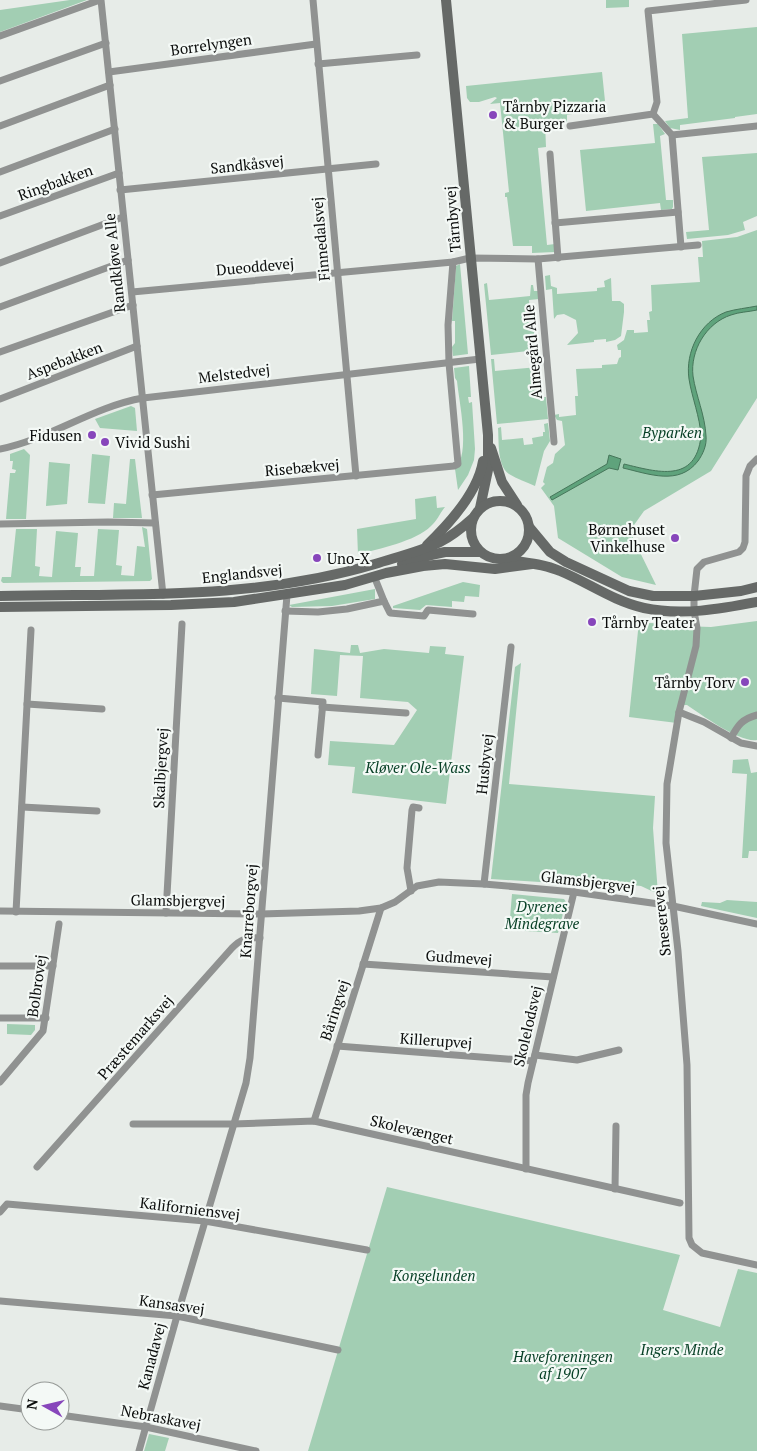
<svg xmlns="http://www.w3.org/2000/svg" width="757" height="1451" viewBox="0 0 757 1451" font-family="'PT Serif',serif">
<rect width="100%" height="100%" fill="#e7ece8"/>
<!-- green -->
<g fill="#a2ceb3">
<path d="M70 0H87L0 32V10Z"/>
<path d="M606 0H629V7L606 8Z"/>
<path d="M757 27V114L735 117V118L680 125V130L670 128 665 121 688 118 682 34Z"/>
<path d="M602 72 605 101 578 105V113L567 115V122L545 123 546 147 538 148 547 245 555 244V252L532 253V246H513L507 197H505V193L509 192 500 103 490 104 497 98 495 97 479 102H470L467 98 466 86Z"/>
<path d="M653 124H658L665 134 660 136 666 200H673V207L672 209 661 210 660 203 586 211 580 150 655 143Z"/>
<path d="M757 153V216L743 222 745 230 728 235 687 239 686 232 709 230 702 157Z"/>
<path d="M757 230V398L711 471 644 511 634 525 633 538 656 585 622 577 558 538 554 506 541 488 545 484 543 482 547 467 553 463 555 454 565 445 562 421 557 420 554 415 559 414V417L576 415 575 396H578L576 369 602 368V365L617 364 619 358 621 357V350H618L617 345 624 340 627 330H634V333L648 332 647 320H650L649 312 652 311 651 285 700 282 698 257H703L702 241 737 237Z"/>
<path d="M460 264 468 354 453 356 452 347 455 343V321H452L456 266Z"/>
<path d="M550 275 551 286 557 288V294L597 291V288L605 287 604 281 611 278 612 301H620L624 304V312L621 336 615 340 606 342V339L594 340V342L567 345 578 333 576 320 564 314 557 315 554 319 552 289 546 290 545 276Z"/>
<path d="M487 283 489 300 530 296 531 285H533L534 291H539V299L529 300 531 322H534L537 350 491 355 484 284Z"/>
<path d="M491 359H494L495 371 538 367 541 397H546L548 419 497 424Z"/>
<path d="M469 366 471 397H468L469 403 472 402 475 449 474 460 468 475 458 490 455 469C471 454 459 402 457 381L455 378 454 368Z"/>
<path d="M131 406 135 408 137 431 100 428 95 419Z"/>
<path d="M548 423 550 441 544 451 535 486C527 482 517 479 509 474 497 466 499 441 498 428L501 427 502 440 523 438 524 445 533 444 532 438 543 436V432H545L544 424Z"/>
<path d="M24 449 30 455 26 519H6L10 473H15L16 470 12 469 13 461H10V454Z"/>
<path d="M92 454 110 456 105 504 88 503Z"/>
<path d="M130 459H135L142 518H113L114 503 126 504Z"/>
<path d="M49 462 70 464 67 504 46 506Z"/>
<path d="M436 496 437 508 445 507C440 513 437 521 431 526 415 542 379 548 358 555L357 529 416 519 415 499Z"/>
<path d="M142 527 147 529 152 579 150 581 3 583 1 581 2 577H11L16 529H37L35 566 40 567 39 576 52 577 56 531 78 533 75 567H81L80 576H94L98 529 119 530 116 565 122 566 121 575 134 576 137 546 145 547Z"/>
<path d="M463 582 480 585 479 597 465 596 464 602 452 601V607L426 605 420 610 393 608V606Z"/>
<path d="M375 589V599L332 606 292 607 289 605Z"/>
<path d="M757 621V740C740 743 702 715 687 705H681L677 723 629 717 638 631 641 626H648V623L681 624 682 626 711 627Z"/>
<path d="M351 645H358L360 653 384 649 429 653 430 646 446 647 445 654 464 656 446 804 352 793 355 767 328 765 330 741 394 745 417 710 408 702 360 698 363 656 340 655 337 696 311 694 314 649 350 653Z"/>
<path d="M521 663 509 784 655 796 653 828 658 894 641 886 573 879 572 884 491 879 515 667Z"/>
<path d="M748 759 751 773 757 772V851H749L748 858H742L747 774 732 773 733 760Z"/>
<path d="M512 894 564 899 566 902 558 933 509 930Z"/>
<path d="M727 900 757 902V918L701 906 702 902 720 903Z"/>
<path d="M7 1024 35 1025V1030L31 1035 7 1034Z"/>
<path d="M387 1187 680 1255 663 1310 720 1327 738 1269 757 1273V1451H308Z"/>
<path d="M149 1434 169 1438 165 1451H144Z"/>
</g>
<!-- water -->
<g fill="#5fa37c" stroke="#46765a">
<path d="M757 306V310C748 312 739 312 731 315 706 323 690 351 693 376 696 396 705 415 706 436 707 445 703 454 698 461 679 486 649 474 623 468L624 464C657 472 696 484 701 436 700 417 692 398 689 379 685 352 700 322 726 312 736 309 747 308 757 306Z"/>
<path d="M609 455 621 459 618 470 609 468 552 500 550 497 607 464Z"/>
</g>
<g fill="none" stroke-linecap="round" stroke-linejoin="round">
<!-- street -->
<g stroke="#909291" stroke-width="7">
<path d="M101 0 163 595"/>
<path d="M313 0 356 476"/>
<path d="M0 36 100 0"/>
<path d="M318 64 417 55"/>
<path d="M109 72 316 44"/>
<path d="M0 81 106 43"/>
<path d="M653 114 672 135 681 247"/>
<path d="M0 126 110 85"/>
<path d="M570 126 653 114 657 102 648 11 746 0"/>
<path d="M672 135 757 126"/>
<path d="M550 154 558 258"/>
<path d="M0 172 115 129"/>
<path d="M120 190 376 164"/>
<path d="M0 216 119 173"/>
<path d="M555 223 678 212"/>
<path d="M538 259 554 442"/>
<path d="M0 263 123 217"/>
<path d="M132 292 453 262 470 258 538 259 698 245"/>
<path d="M0 307 128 260"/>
<path d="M0 352 133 305"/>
<path d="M0 399 137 346"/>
<path d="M0 449C50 439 92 407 143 398L480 359"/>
<path d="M757 459 750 466 746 476 745 542 743 548 739 552 704 562 697 569 694 596V611L697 628 696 646 679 712 667 784 666 843 678 951 687 1065 689 1238 692 1245 702 1253 757 1265"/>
<path d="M152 495 454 466 458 464 449 363 448 325 453 262"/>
<path d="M0 524 108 522 155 523"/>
<path d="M384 601 390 613 424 616 428 610 473 614"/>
<path d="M285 611 318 612 347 609 384 601 374 576"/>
<path d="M278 698 323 702 318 755"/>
<path d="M27 704 102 709"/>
<path d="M322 707 406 713"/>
<path d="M679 712 704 722 741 743 757 746"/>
<path d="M731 738C738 725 742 719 757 715"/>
<path d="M22 807 97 811"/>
<path d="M484 884 511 647"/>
<path d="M411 891 407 868 412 810 413 807 419 808"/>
<path d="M0 911 261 914 359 911 381 908 395 902 417 886 439 882 484 884 574 892 673 906 757 924"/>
<path d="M16 912 31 630"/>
<path d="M166 913 182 624"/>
<path d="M363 964 553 977"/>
<path d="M0 966H53"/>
<path d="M0 1018H46"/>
<path d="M337 1046 533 1061"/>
<path d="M535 1055 577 1060 619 1050"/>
<path d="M0 1082 43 1031 59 924"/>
<path d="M314 1121 381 908"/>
<path d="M133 1124H233L314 1121 680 1203"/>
<path d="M37 1167 232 948C241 939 247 937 260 938"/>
<path d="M526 1169V1095L528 1083 574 892"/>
<path d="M615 1189 616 1126"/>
<path d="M0 1212 7 1204 205 1221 367 1250"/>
<path d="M0 1301 177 1316 338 1350"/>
<path d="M0 1406 30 1410"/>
<path d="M60 1415 146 1427 256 1451"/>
<path d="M139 1451 177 1316 246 1083 250 1058 287 595"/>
</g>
<!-- secondary -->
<g stroke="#666967" stroke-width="10">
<path d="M446 0 488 435V470L480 508"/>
<path d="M491 448 502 482 517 505"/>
<circle cx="500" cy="530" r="29"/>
<path d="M530 528 550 552 566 562 629 591 653 596H694L741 591 757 587"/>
<path d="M427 545C449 524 478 492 483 461"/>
<path d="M501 559C520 562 542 563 560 571 589 583 613 601 644 608 681 616 721 609 757 602"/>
<path d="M402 564 431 555 445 552H480"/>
<path d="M0 596C128 593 251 601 375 564 397 557 419 552 440 542 452 536 463 527 473 518"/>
<path d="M0 607 171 605 234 602 345 585 386 573 423 566 445 564 495 569 532 564"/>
</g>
</g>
<!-- markers -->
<g fill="#8746bb" stroke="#f4f9f6" stroke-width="2">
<circle cx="493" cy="115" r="5"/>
<circle cx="92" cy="435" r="5"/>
<circle cx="105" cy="442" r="5"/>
<circle cx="675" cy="538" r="5"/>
<circle cx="317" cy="558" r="5"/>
<circle cx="592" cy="622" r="5"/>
<circle cx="745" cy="682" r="5"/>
</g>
<g text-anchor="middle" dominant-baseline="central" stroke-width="4.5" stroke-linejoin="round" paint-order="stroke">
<!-- street labels -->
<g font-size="15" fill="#0b0d0c" stroke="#f4f9f6">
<text transform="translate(211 44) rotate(-8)">Borrelyngen</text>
<text transform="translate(247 164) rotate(-6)">Sandkåsvej</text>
<text transform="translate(55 182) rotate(-20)">Ringbakken</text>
<text transform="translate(452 219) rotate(-95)">Tårnbyvej</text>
<text transform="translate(320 239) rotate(-95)">Finnedalsvej</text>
<text transform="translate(114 263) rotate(-96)">Randkløve Alle</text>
<text transform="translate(255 266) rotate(-5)">Dueoddevej</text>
<text transform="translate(532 352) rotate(-95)">Almegård Alle</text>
<text transform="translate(64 360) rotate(-21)">Aspebakken</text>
<text transform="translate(234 373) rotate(-7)">Melstedvej</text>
<text transform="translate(302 467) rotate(-5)">Risebækvej</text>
<text transform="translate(242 573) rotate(-6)">Englandsvej</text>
<text transform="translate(484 764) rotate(-84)">Husbyvej</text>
<text transform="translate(160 768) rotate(-87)">Skalbjergvej</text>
<text transform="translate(588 881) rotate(7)">Glamsbjergvej</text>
<text transform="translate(178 900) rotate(1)">Glamsbjergvej</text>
<text transform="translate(248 911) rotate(-86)">Knarreborgvej</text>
<text transform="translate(661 921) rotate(-96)">Sneserevej</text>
<text transform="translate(459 957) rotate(4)">Gudmevej</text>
<text transform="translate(36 986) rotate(-82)">Bolbrovej</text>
<text transform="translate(334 1010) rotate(-72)">Båringvej</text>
<text transform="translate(527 1026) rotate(-77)">Skolelodsvej</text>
<text transform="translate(135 1037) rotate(-49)">Præstemarksvej</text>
<text transform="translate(436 1040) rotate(4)">Killerupvej</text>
<text transform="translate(412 1129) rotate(13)">Skolevænget</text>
<text transform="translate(190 1208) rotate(7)">Kaliforniensvej</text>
<text transform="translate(172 1304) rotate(8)">Kansasvej</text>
<text transform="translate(151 1356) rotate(-75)">Kanadavej</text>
<text transform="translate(161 1417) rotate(11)">Nebraskavej</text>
</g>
<!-- poi labels -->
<g font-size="15" fill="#0b0d0c" stroke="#f4f9f6" text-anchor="start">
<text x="503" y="106">Tårnby Pizzaria<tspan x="503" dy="17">&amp; Burger</tspan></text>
<text x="82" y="435" text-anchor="end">Fidusen</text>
<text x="115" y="442">Vivid Sushi</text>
<text x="665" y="529" text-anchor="end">Børnehuset<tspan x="665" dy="17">Vinkelhuse</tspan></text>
<text x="327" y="558">Uno-X</text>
<text x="602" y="622">Tårnby Teater</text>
<text x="735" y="682" text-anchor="end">Tårnby Torv</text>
</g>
<!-- park labels -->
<g font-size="15" font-style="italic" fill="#063f25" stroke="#f4f9f6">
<text x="672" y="432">Byparken</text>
<text x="418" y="767">Kløver Ole-Wass</text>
<text x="542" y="906">Dyrenes<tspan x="542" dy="17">Mindegrave</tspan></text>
<text x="434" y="1275">Kongelunden</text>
<text x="682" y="1349">Ingers Minde</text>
<text x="563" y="1356">Haveforeningen<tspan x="563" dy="17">af 1907</tspan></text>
</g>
</g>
<!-- north arrow -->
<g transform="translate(45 1406) rotate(278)"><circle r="24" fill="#f4f9f6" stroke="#979b98"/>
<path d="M0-4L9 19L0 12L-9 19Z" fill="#8746bb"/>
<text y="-8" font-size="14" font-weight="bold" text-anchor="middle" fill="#0b0d0c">N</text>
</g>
</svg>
